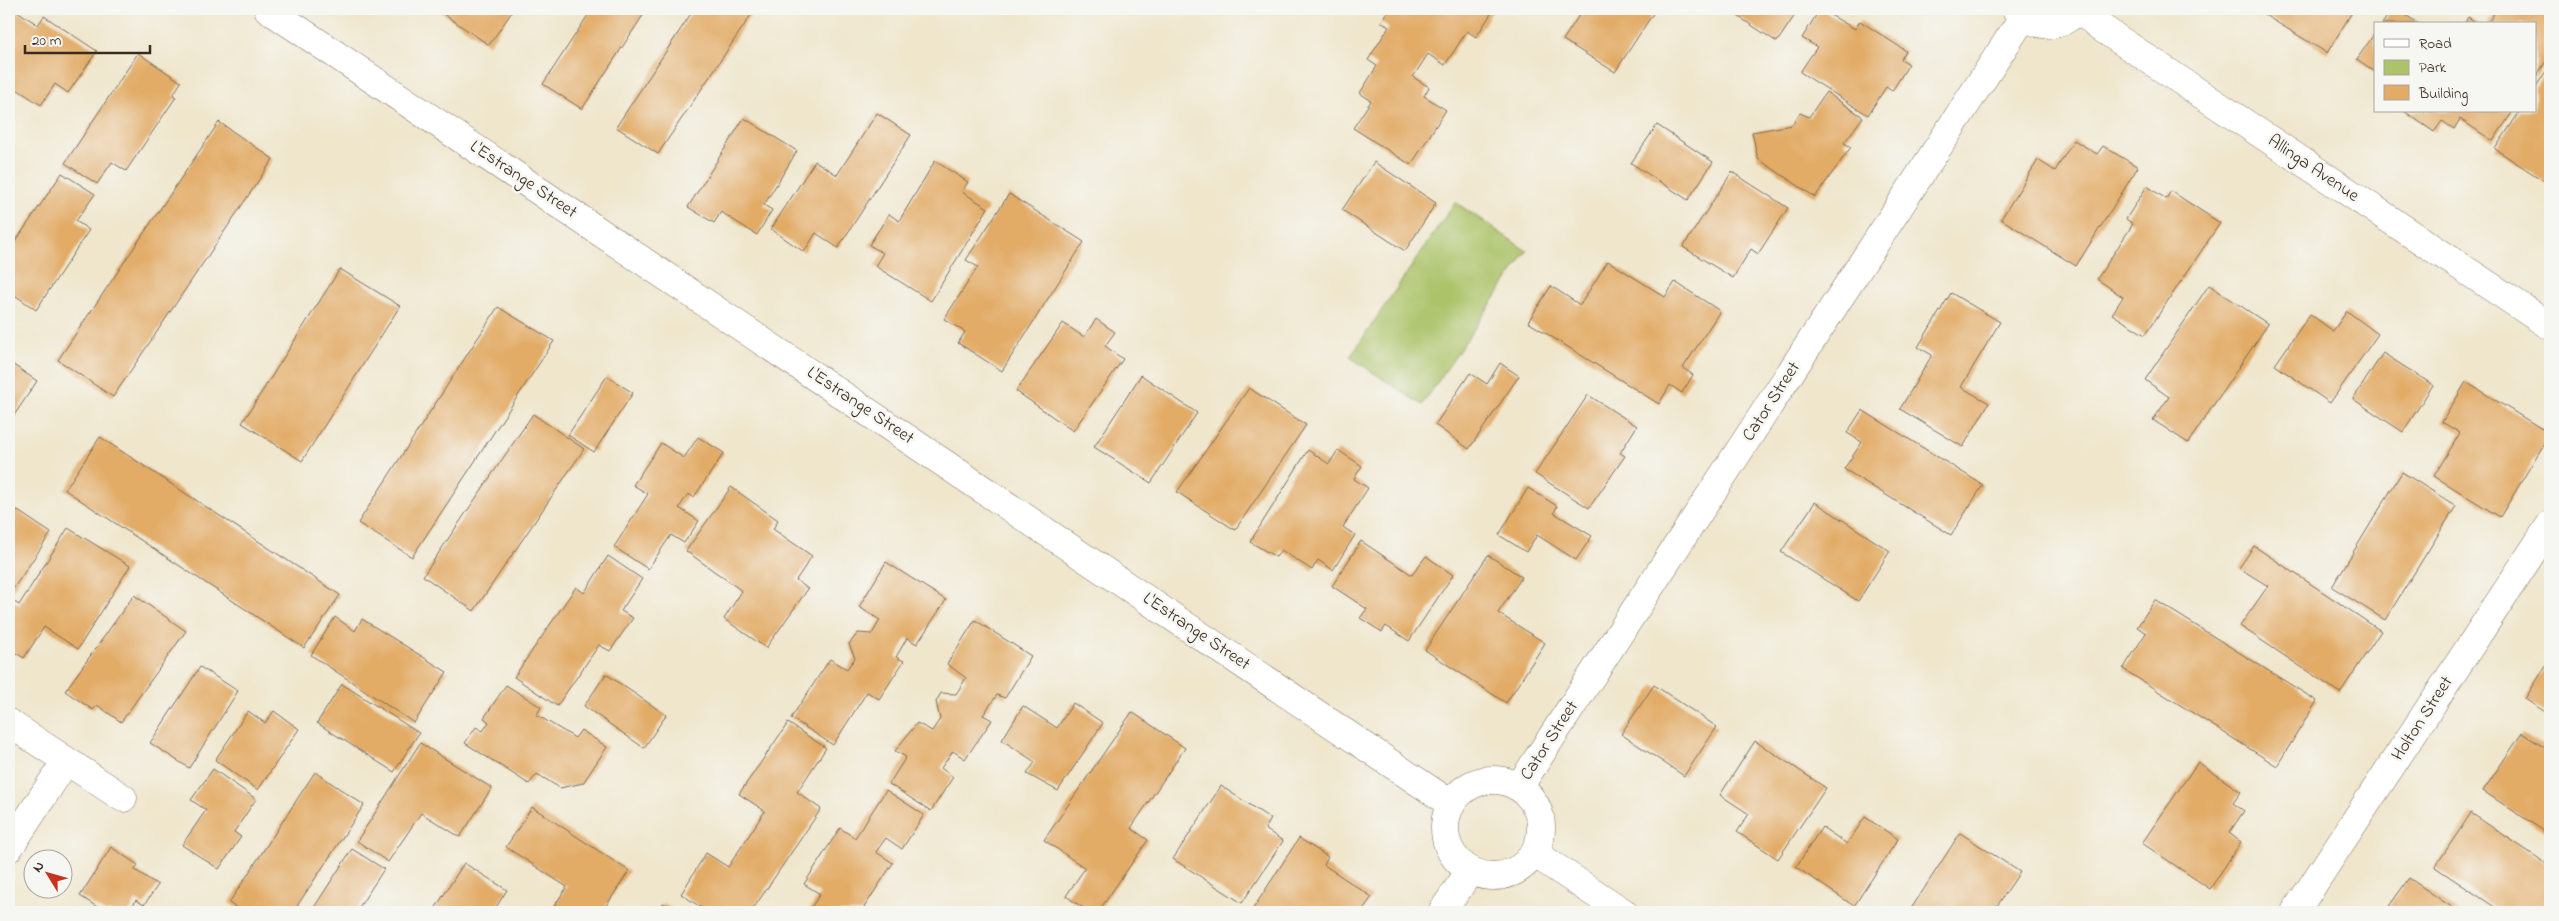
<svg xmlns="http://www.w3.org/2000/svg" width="2559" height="921" viewBox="0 0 2559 921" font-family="'Indie Flower',sans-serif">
<rect width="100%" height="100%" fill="#f6f6f2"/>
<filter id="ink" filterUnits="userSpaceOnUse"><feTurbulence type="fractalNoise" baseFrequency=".02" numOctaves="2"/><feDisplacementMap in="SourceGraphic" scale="10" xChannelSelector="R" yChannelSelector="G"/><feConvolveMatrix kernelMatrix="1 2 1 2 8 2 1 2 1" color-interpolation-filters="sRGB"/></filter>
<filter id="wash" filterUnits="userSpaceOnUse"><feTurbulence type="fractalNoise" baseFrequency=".0096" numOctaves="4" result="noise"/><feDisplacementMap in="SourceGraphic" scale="20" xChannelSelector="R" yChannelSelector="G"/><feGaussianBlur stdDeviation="1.12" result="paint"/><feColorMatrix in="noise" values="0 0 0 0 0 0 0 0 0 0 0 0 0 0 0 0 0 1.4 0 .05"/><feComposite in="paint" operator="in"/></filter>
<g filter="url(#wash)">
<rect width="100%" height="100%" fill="#efe6cc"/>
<!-- green -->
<path fill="#acc369" stroke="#747644" d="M1455 202 1527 251 1422 405 1350 357Z"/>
<g id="blocks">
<!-- building -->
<g fill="#e2ab66">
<path d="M10 9H14L38 25 44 16 97 51 68 93 55 84 41 105 9 84Z"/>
<path d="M436 9H514L489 45Z"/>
<path d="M592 9H647L582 109 543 84Z"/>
<path d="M694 9H755L658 154 616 127Z"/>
<path d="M1390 9H1494L1476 37 1467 31 1445 65 1428 54 1413 77 1429 87 1424 96 1446 110 1411 165 1353 128 1371 101 1360 93 1377 66 1368 60 1389 27 1381 22Z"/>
<path d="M1583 9H1656L1615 72 1563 40Z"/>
<path d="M1727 9H1799L1777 42Z"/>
<path d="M1820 9 1855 29 1860 21 1906 51 1901 59 1909 64 1892 91 1886 87 1868 115 1800 72 1817 47 1802 38Z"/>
<path d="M2255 9H2354L2327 53Z"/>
<path d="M2392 9H2397L2419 24H2382Z"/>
<path d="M2497 9H2550V55L2535 78V24H2487Z"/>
<path d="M2468 17 2479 24H2464Z"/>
<path d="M2375 33V72L2357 59Z"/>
<path d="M138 53 181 82 173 95 176 97 126 171 112 162 97 184 65 163Z"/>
<path d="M2550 65V185L2495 149 2520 111H2535V88Z"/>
<path d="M1826 92 1863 117 1844 143 1851 147 1815 197 1758 159 1752 132 1792 125 1800 113 1809 117Z"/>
<path d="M2404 111H2513L2493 141 2460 119 2454 129 2442 121 2434 132Z"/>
<path d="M877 113 911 135 838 248 816 233 804 252 771 229 815 161 837 175Z"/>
<path d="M744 118 797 151 764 205 772 210 757 235 721 212 714 223 688 207Z"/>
<path d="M219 122 273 159 113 397 58 360Z"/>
<path d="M1657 125 1713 162 1688 200 1631 163Z"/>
<path d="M2074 140 2097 154 2103 146 2138 167 2076 266 2001 219 2038 160 2055 171Z"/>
<path d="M935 161 968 182 962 192 988 208 931 301 875 266 883 253 869 245 889 214 899 221Z"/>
<path d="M1374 162 1436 203 1405 251 1342 210Z"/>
<path d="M1732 172 1788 208 1758 254 1751 249 1733 278 1683 247Z"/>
<path d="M62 173 95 194 76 221 89 230 36 310 9 291V251Z"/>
<path d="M2147 186 2166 199 2171 191 2220 223 2145 335 2112 314 2123 297 2097 279 2133 224 2126 219Z"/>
<path d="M1009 194 1084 242 1002 371 958 343 965 332 944 319 978 267 966 260Z"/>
<path d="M1608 261 1665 297 1675 282 1720 311 1683 368 1693 375 1682 393 1670 385 1659 404 1528 322 1551 286 1580 305Z"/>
<path d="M340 269 400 306 302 461 242 423Z"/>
<path d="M2209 285 2268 324 2188 443 2153 420 2169 397 2145 380Z"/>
<path d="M1951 293 2000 322 1961 387 1989 403 1963 447 1900 409 1932 355 1918 347Z"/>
<path d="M498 307 554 341 412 557 358 523Z"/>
<path d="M2347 311 2378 334 2330 403 2275 365 2310 314 2333 331Z"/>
<path d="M1096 319 1115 332 1105 346 1123 359 1073 431 1016 391 1063 323 1084 337Z"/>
<path d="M2383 353 2433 385 2403 432 2353 399Z"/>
<path d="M9 362 37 381 9 423Z"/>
<path d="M1500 363 1519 376 1469 449 1435 425 1470 373 1487 384Z"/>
<path d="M1141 375 1197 413 1151 483 1094 447Z"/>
<path d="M607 376 633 393 594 452 568 435Z"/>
<path d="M2466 382 2550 434 2500 517 2434 476 2460 433 2442 422Z"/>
<path d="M1249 388 1306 425 1235 530 1177 492Z"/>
<path d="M1588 395 1637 426 1620 453 1625 456 1589 508 1535 474Z"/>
<path d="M1862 410 1983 485 1951 535 1844 469 1862 442 1847 433Z"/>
<path d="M533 414 584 449 474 611 423 576Z"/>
<path d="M100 437 340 595 304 648 65 490Z"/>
<path d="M698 437 724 453 694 497 688 494 679 508 699 521 684 543 671 535 648 569 614 547 648 494 633 485 661 443 684 458Z"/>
<path d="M1308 450 1329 464 1338 450 1362 466 1354 479 1368 488 1343 527 1355 535 1333 570 1318 560 1312 570 1281 550 1276 557 1250 542Z"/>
<path d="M2402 472 2456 506 2385 620 2332 587Z"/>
<path d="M731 487 778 520 773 529 812 556 796 580 808 589 766 648 724 619 742 591 686 551Z"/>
<path d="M1528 488 1557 506 1554 513 1592 536 1576 560 1537 535 1526 552 1499 535Z"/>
<path d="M1815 502 1890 551 1858 601 1781 552Z"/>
<path d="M9 505 51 533 9 595Z"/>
<path d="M68 528 130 566 78 649 44 627 24 658 9 649V608L13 601 19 605Z"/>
<path d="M1361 541 1412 575 1426 556 1453 575 1409 641 1386 626 1382 632 1360 618 1367 609 1332 586Z"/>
<path d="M2254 546 2381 631 2340 693 2240 626 2268 586 2239 568Z"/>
<path d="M1488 555 1522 577 1498 613 1545 643 1506 703 1425 650Z"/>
<path d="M608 556 642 579 621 611 633 618 610 651 599 645 557 706 514 677 576 587 584 593Z"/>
<path d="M886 562 946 600 917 644 907 638 896 657 904 661 879 699 867 692 833 745 791 718 830 659 847 669 855 658 849 644 858 633 872 634 880 620 859 607Z"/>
<path d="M134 595 186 631 121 722 97 705 93 710 65 691Z"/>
<path d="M2155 600 2317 701 2277 766 2123 669 2146 633 2137 627Z"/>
<path d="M335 617 355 631 362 619 447 672 414 723 311 655Z"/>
<path d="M975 620 1031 656 1005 698 997 695 983 715 992 720 965 759 953 751 941 768 953 777 931 811 889 784 906 757 895 751 917 723 932 731 940 719 936 702 941 693 956 694 966 678 947 664Z"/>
<path d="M2550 659V715L2525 699Z"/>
<path d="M200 667 238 691 189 768 150 743Z"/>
<path d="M606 674 666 715 644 748 584 706Z"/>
<path d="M342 684 419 733 394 772 317 723Z"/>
<path d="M506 685 541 707 537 715 575 738 581 730 607 747 583 783 560 788 537 774 529 784 465 743 476 727 483 731 489 722 484 718Z"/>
<path d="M1654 685 1717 727 1684 776 1621 734Z"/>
<path d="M1073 703 1103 723 1058 791 1027 774 1035 762 1002 740 1023 706 1057 728Z"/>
<path d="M248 711 265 723 274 711 299 729 258 790 215 760Z"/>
<path d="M1132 712 1185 748 1131 828 1148 840 1098 912H1089L1066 896 1085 868 1044 840Z"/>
<path d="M788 723 826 748 797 792 821 809 751 912H708L681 894 706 853 728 867 765 811 739 794Z"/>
<path d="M2522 733 2550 751V835L2483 791Z"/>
<path d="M1755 741 1826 788 1778 859 1737 832 1749 814 1720 795Z"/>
<path d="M420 743 492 788 460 837 421 813 388 862 357 841Z"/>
<path d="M2198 762 2241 792 2233 803 2244 811 2229 833 2241 842 2210 889 2142 843Z"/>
<path d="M213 769 256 799 234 832 241 837 219 869 182 845 206 810 191 800Z"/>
<path d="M315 772 364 805 293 912H243L229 903Z"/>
<path d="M1221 786 1271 819 1265 829 1283 841 1242 903 1173 859Z"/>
<path d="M886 790 924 815 902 849 886 838 876 852 893 863 861 912H808L820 894 804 884 840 828 855 838Z"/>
<path d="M532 807 629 871 602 912H550L567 887 506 847Z"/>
<path d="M2471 813 2550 866V912H2502L2435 867Z"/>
<path d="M1865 817 1898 839 1854 906 1796 867 1822 827 1847 844Z"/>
<path d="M1960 833 2020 872 1993 912H1909Z"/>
<path d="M1299 838 1328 857 1324 865 1372 897 1361 912H1251Z"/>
<path d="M111 847 138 865 135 870 158 885 144 905 136 900 129 912H105L80 896Z"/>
<path d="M352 849 384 869 356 912H311Z"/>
<path d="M464 863 507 890 493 912H433Z"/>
<path d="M2409 878 2459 912H2385Z"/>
<path d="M663 903 677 912H657Z"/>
</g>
</g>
</g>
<g filter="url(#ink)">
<use href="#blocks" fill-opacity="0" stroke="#7a6c5b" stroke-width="1"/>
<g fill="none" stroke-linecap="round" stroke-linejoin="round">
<defs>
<g id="street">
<path d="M268 9 1451 804"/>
<path d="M2016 9C2036 29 2059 30 2079 9"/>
<path d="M2078 9 2103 29 2550 326"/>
<path d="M9 723 123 798"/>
<circle cx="1493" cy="828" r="48"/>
<path d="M1519 787 2024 16"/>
<path d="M9 848 66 761"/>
<path d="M1534 853 1623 912"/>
<path d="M1442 912 1470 871"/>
<path d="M2295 912 2550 525"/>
</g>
</defs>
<!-- street casing -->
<use href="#street" stroke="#7a6c5b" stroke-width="29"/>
<!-- street -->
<use href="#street" stroke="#fff" stroke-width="28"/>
</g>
</g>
<g text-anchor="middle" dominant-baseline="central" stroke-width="5" stroke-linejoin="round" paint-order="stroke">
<!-- street labels -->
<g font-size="18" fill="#3b2a1e" stroke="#f6f6f2">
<text transform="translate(2313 169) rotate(34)">Allinga Avenue</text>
<text transform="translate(523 180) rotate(34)">L'Estrange Street</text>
<text transform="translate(1772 402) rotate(-57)">Cator Street</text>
<text transform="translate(860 406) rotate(34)">L'Estrange Street</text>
<text transform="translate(1196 632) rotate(34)">L'Estrange Street</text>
<text transform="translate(2423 719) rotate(-57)">Holton Street</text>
<text transform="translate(1550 741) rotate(-57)">Cator Street</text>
</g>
</g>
<!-- margin -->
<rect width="2559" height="921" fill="none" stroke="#f6f6f2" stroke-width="30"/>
<!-- legend -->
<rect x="2374" y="22" width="162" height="90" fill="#f6f6f2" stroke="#aba49d"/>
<rect x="2384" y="39" width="25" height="8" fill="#ffffff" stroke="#aba49d"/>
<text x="2419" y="48" font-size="15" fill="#3b2a1e">Road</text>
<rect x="2384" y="60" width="25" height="15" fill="#acc369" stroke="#aba49d"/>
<text x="2419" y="72" font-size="15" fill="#3b2a1e">Park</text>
<rect x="2384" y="85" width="25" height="15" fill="#e2ab66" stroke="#aba49d"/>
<text x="2419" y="98" font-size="15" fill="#3b2a1e">Building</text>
<!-- north arrow -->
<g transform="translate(48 874) rotate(307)"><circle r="24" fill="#f6f6f2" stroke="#aba49d"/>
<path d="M0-4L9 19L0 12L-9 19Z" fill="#c8321e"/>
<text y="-8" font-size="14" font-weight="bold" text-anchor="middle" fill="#3b2a1e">N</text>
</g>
<!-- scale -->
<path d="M25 45v8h125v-8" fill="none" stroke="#3b2a1e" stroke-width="2.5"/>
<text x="32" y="45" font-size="15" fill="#3b2a1e" stroke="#f6f6f2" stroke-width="4" paint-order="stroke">20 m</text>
</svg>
